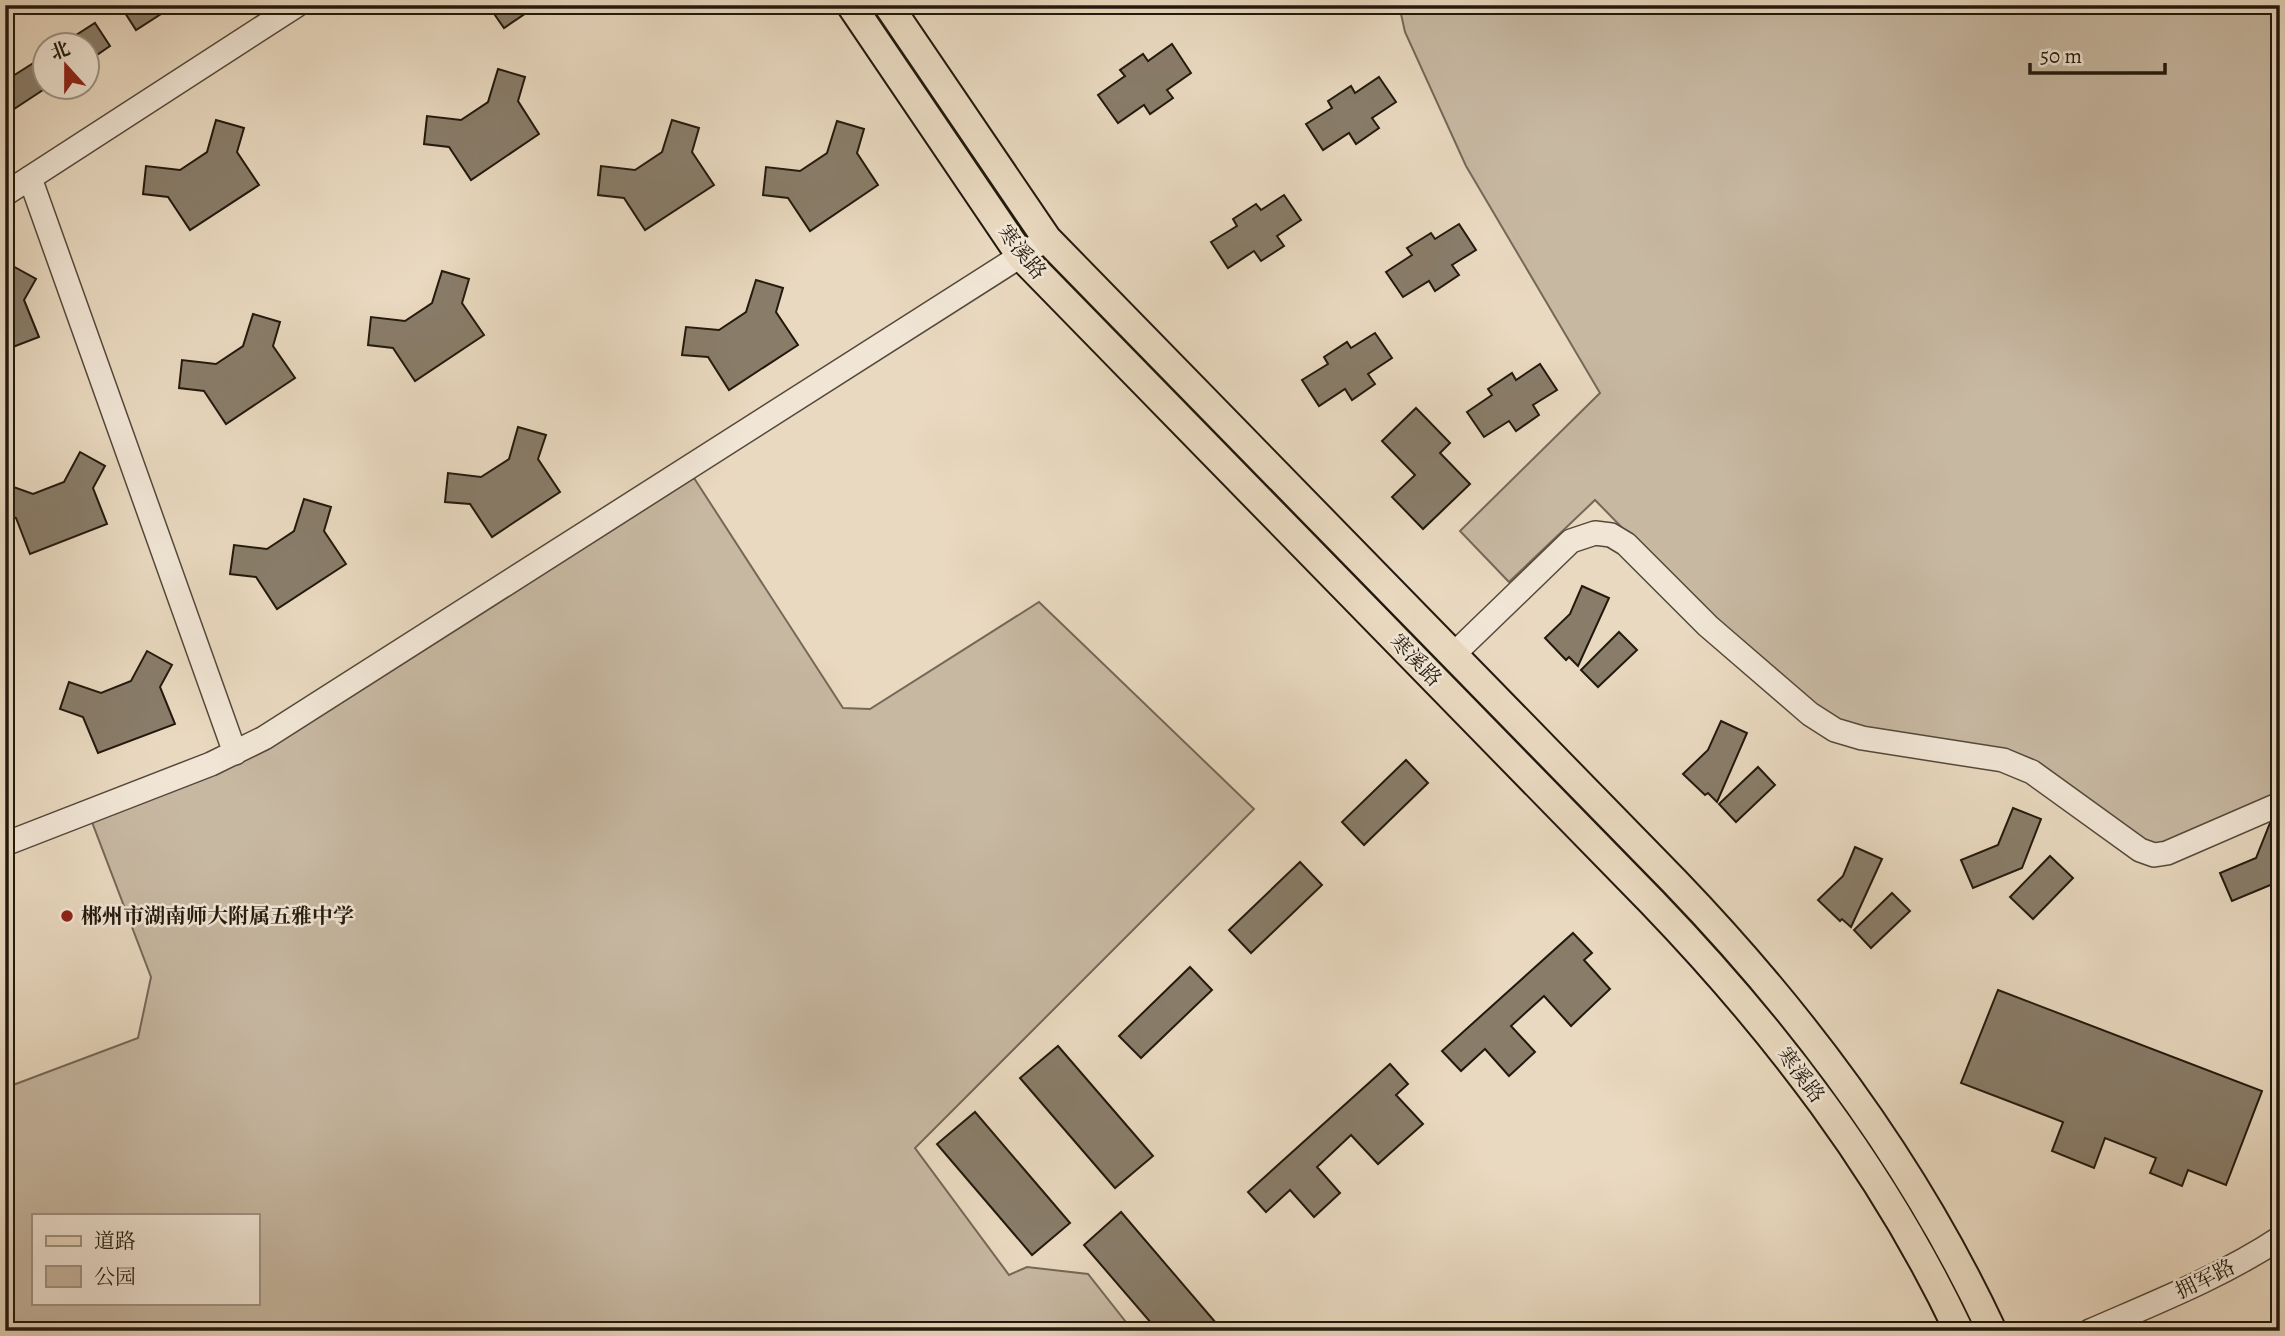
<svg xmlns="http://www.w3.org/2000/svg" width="2285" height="1336" viewBox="0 0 2285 1336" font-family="Alegreya,'Noto Serif SC',serif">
<rect width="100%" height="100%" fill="#e9d9c0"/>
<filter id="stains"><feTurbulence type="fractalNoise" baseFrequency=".00286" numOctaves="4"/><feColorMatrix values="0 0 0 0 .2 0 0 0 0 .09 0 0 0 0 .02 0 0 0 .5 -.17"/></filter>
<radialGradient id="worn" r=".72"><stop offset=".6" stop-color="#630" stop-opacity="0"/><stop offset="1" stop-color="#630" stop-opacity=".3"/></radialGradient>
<!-- green -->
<g fill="#c7b8a2" stroke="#746858" stroke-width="2" fill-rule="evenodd">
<path d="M1399 5H2280V795L2154 846 2036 765 1864 730 1826 715 1685 592 1595 500 1509 582 1460 531 1600 393 1466 166 1405 32Z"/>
<path d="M694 478 843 708 870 709 1039 602 1254 809 915 1148 1009 1275 1027 1267 1088 1274 1133 1331H5V1088L138 1038 151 977 92 822 215 774 270 748ZM33 1215H257V1303H33Z"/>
</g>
<!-- building -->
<g fill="#897d6a" stroke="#22190d" stroke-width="2">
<path d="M120 5H175L136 30Z"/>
<path d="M488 5H538L504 28Z"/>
<path d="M95 23 110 46 88 61V46H59Z"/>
<path d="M1172 44 1191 73 1167 90 1173 98 1150 114 1144 105 1118 123 1098 95 1125 76 1120 70 1143 54 1148 61Z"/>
<path d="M46 55V88L5 115V81Z"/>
<path d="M498 69 525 77 518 101 539 134 471 180 449 147 424 144 427 116 461 120 488 102Z"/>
<path d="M1379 77 1396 102 1372 118 1379 128 1356 144 1349 133 1323 150 1306 124 1332 108 1328 101 1351 86 1355 93Z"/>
<path d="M216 120 244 128 237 152 259 185 190 230 168 197 143 194 146 166 180 170 207 152Z"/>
<path d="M672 120 699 128 692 152 714 185 645 230 624 198 598 195 601 166 635 170 662 152Z"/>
<path d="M837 121 864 129 857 153 878 185 810 231 788 198 763 195 766 167 800 171 827 153Z"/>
<path d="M1284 195 1301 220 1277 236 1284 246 1261 261 1254 251 1228 268 1211 242 1237 226 1233 219 1256 204 1261 210Z"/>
<path d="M1459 224 1476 250 1452 265 1459 275 1435 291 1429 281 1403 297 1386 272 1412 255 1407 248 1431 233 1435 239Z"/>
<path d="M11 265 36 279 24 300 39 337 5 350V277Z"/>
<path d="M442 271 469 279 462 303 484 335 415 381 393 348 368 345 371 317 405 321 432 303Z"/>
<path d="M756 280 783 288 776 312 798 345 729 390 708 357 682 355 686 327 719 330 746 312Z"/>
<path d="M253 314 280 322 273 346 295 378 226 424 204 391 179 388 182 360 216 364 243 346Z"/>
<path d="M1375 333 1392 358 1368 374 1375 384 1352 400 1345 389 1319 406 1302 380 1328 364 1324 357 1347 342 1351 348Z"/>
<path d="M1540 364 1557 390 1533 405 1539 415 1516 431 1509 421 1484 437 1467 412 1492 395 1488 389 1512 373 1516 380Z"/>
<path d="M1416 408 1450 443 1440 453 1470 484 1423 529 1392 497 1415 475 1382 441Z"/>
<path d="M518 427 546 435 538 459 560 492 492 537 470 504 445 502 448 473 481 477 509 459Z"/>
<path d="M80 452 105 466 93 488 107 524 30 554 16 518 5 514V484L33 494 64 482Z"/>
<path d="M304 499 331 507 324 531 346 564 277 609 256 577 230 574 234 545 267 549 294 531Z"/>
<path d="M1582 586 1609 598 1578 666 1569 657 1566 660 1545 638 1570 614Z"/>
<path d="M1619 632 1637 650 1598 687 1581 670Z"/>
<path d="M147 651 172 665 160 687 175 724 98 753 83 717 60 709 69 682 101 693 131 681Z"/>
<path d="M1721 721 1747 733 1717 802 1708 793 1705 795 1683 774 1708 750Z"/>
<path d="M1406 760 1428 783 1364 845 1342 822Z"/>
<path d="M1758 767 1775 785 1736 822 1719 804Z"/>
<path d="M2013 808 2041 819 2022 868 1973 888 1961 860 1998 845Z"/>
<path d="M2280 819V881L2232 901 2220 873 2256 858 2270 823Z"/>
<path d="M1855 847 1882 859 1851 927 1842 919 1840 921 1818 900 1843 876Z"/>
<path d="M2050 856 2073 878 2033 919 2010 897Z"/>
<path d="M1300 862 1322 885 1251 953 1229 930Z"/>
<path d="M1892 893 1910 911 1871 948 1854 930Z"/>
<path d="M1573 933 1592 953 1584 960 1610 989 1571 1026 1544 996 1511 1026 1535 1052 1509 1076 1485 1049 1461 1071 1442 1051Z"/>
<path d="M1190 967 1212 990 1141 1058 1119 1036Z"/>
<path d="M1998 990 2262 1091 2226 1185 2188 1170 2182 1186 2150 1173 2156 1158 2105 1138 2094 1168 2052 1151 2063 1122 1961 1083Z"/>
<path d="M1058 1046 1153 1156 1115 1188 1020 1078Z"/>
<path d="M1390 1064 1408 1084 1396 1095 1423 1124 1378 1164 1351 1135 1317 1167 1340 1193 1314 1217 1290 1190 1266 1212 1248 1192Z"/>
<path d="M975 1112 1070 1223 1032 1255 937 1144Z"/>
<path d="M1121 1212 1216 1323 1207 1331H1158L1084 1245Z"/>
</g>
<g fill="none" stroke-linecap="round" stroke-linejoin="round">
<defs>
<g id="minor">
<path d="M30 178 235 753"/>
<path d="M5 194 297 5"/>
<path d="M1453 655 1571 541 1595 533 1611 535 1626 544 1708 626 1810 714 1835 730 1862 738 2003 760 2032 772 2140 850 2154 855 2167 853 2280 804"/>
<path d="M5 844 211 764 264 738 1047 239"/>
<path d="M2090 1331C2154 1303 2221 1277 2280 1238"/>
</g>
<g id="major">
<path d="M851 5 1021 256 1652 902C1775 1030 1883 1170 1959 1331"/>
<path d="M888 5 1047 239 1674 881C1803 1015 1913 1162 1992 1331"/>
</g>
</defs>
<!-- minor casing -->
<use href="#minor" stroke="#54493a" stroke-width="26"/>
<!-- major casing -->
<use href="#major" stroke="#22190d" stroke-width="32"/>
<!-- minor -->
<use href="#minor" stroke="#f1e6d6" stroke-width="23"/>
<!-- major -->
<use href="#major" stroke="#e9d9c0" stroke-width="28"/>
</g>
<!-- markers -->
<circle fill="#8f2418" stroke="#f1e6d6" stroke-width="2.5" cx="67" cy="916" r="7"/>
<g text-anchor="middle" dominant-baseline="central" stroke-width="5" stroke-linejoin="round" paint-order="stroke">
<!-- street labels -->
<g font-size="21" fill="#22190d" stroke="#f1e6d6">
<text transform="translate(1022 252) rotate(51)">寒溪路</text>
<text transform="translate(1416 660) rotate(46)">寒溪路</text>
<text transform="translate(1801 1075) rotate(53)">寒溪路</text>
<text transform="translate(2205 1279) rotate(-26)">拥军路</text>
</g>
<!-- poi labels -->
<g font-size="21" font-weight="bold" fill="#22190d" stroke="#f1e6d6" text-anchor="start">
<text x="81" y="916">郴州市湖南师大附属五雅中学</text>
</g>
</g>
<!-- margin -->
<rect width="2285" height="1336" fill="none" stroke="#e9d9c0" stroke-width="28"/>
<rect x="7" y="7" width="2271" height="1322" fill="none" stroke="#22190d" stroke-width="3.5"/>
<rect x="14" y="14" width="2257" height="1308" fill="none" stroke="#22190d" stroke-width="2"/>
<!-- legend -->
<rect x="32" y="1214" width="228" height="91" fill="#f1e6d6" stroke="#9e9486" stroke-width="2"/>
<rect x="46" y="1236" width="35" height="10" fill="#e9d9c0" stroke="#9e9486" stroke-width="2"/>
<text x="94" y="1248" font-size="21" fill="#22190d">道路</text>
<rect x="46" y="1266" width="35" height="21" fill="#c7b8a2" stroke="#9e9486" stroke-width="2"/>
<text x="94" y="1284" font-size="21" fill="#22190d">公园</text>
<!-- north arrow -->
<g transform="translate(66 66) rotate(339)"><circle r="33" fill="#f1e6d6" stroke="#9e9486" stroke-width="2"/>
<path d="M0-5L12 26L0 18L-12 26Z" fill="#8f2418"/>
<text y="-10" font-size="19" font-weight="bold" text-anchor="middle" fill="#22190d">北</text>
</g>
<!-- scale -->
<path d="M2030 63v10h135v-10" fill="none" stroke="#22190d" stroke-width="3.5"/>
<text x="2040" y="63" font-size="21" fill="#22190d" stroke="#f1e6d6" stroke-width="5" paint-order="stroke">50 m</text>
<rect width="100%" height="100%" filter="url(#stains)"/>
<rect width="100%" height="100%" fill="url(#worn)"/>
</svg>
